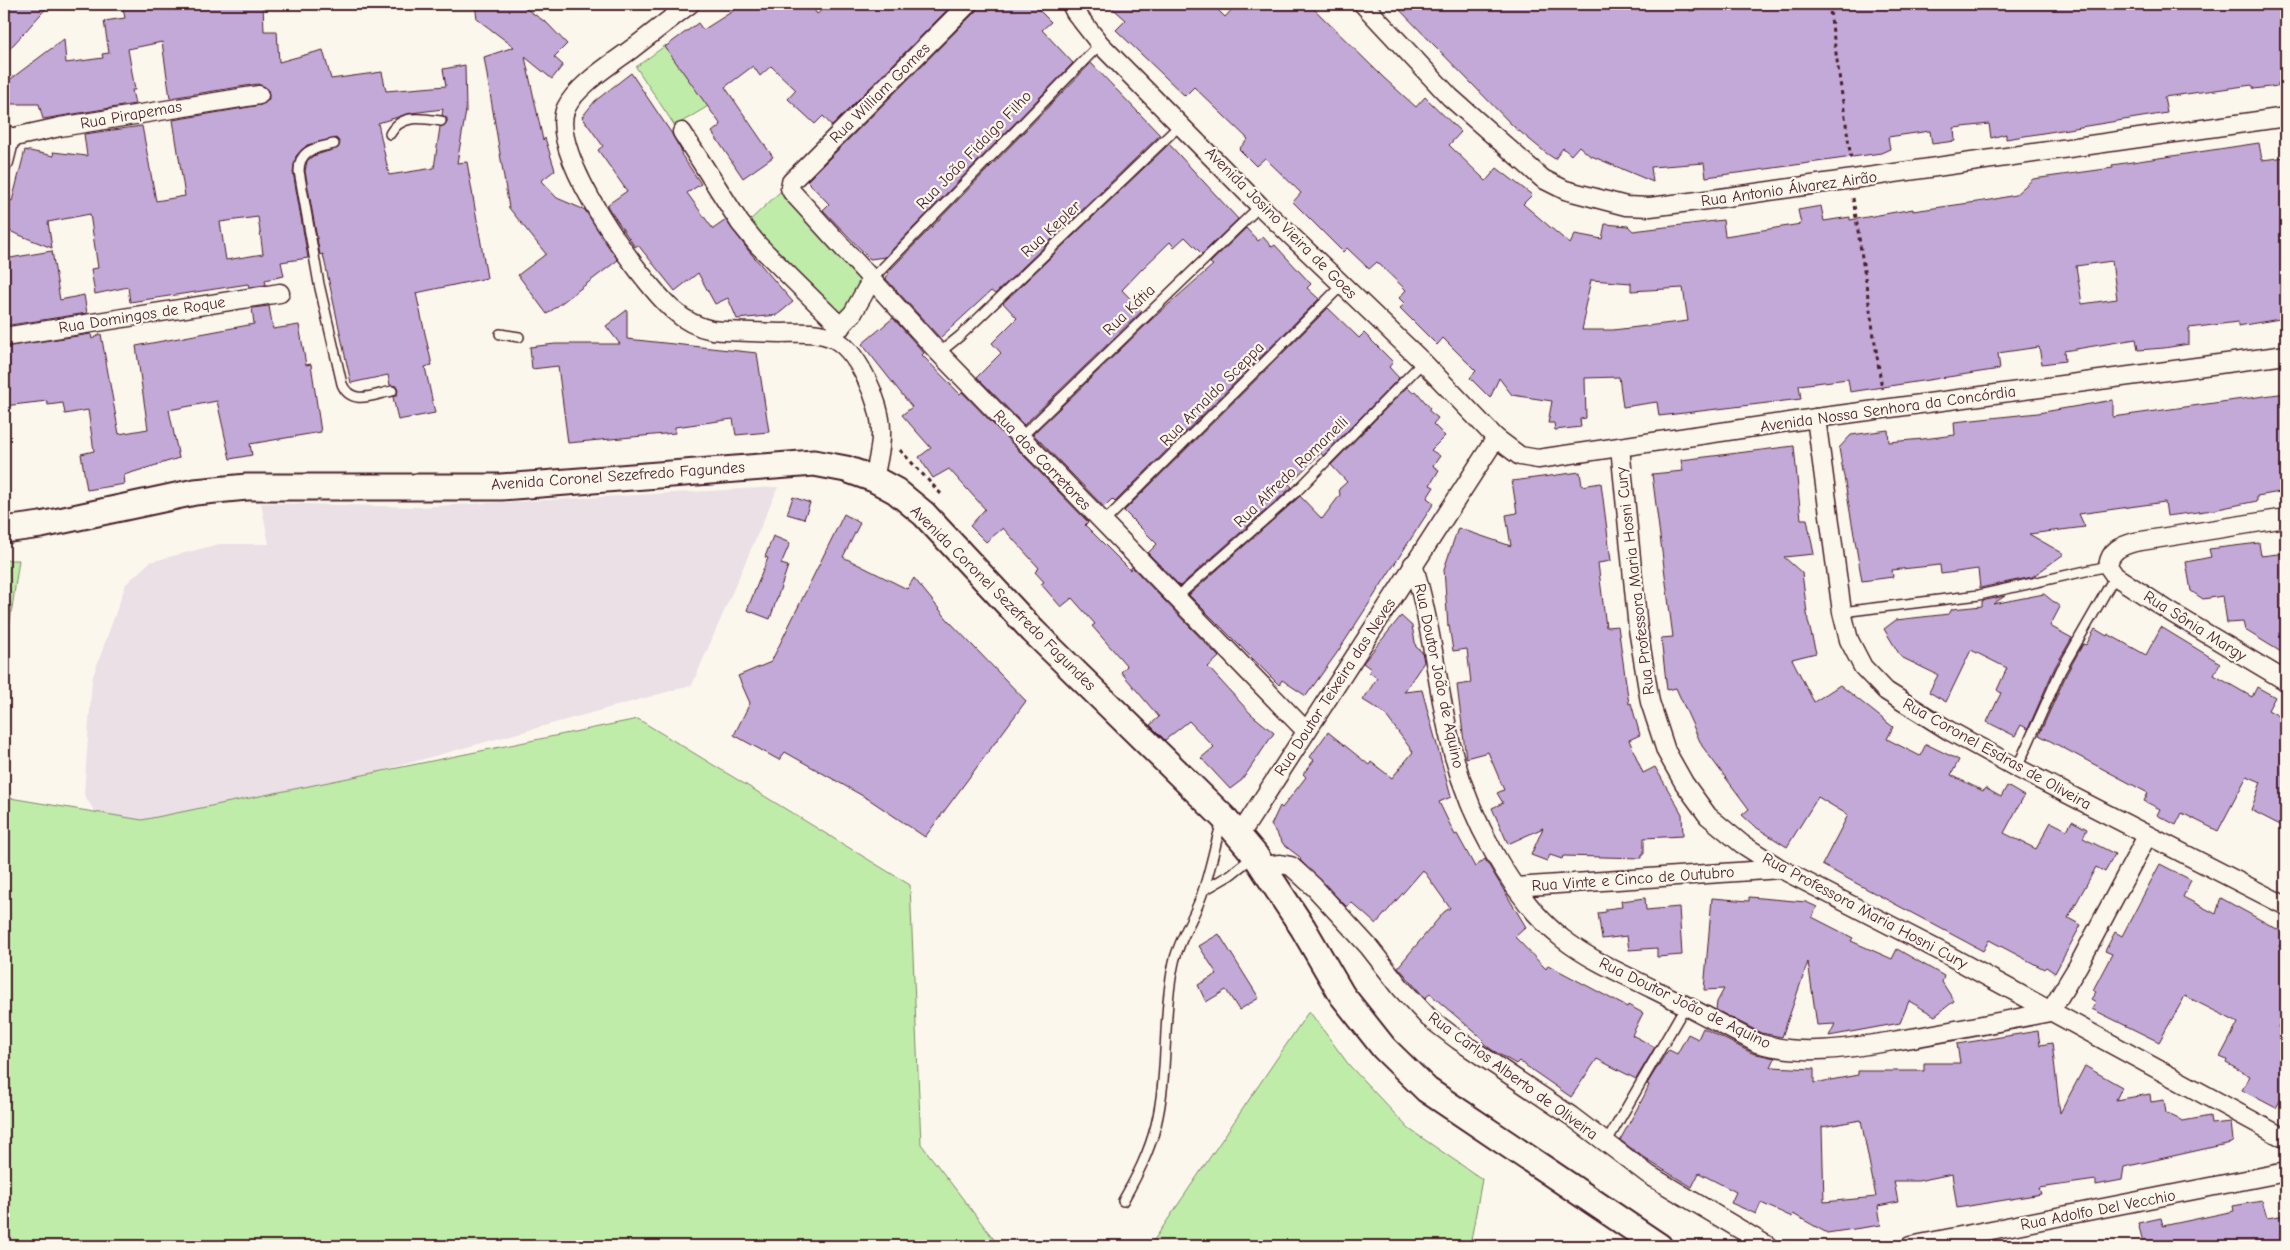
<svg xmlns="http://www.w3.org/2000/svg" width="2290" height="1250" viewBox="0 0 2290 1250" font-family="'Comic Neue',sans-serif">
<rect width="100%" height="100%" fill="#fbf7ec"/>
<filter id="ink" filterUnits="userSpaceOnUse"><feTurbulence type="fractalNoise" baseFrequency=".02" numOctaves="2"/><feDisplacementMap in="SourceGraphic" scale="10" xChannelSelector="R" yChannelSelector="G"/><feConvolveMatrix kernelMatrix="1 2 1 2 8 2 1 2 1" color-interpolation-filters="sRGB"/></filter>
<g filter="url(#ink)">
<!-- built -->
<path fill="#eae0e6" d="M778 487 692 685 203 820 125 827 99 818 84 795 92 679 126 584 150 562 219 544H269L261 503 419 507Z"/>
<!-- green -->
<g fill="#bfeca9" stroke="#84866a">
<path d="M666 45 710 105 675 126 636 67Z"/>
<path d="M783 189 868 285 836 320 745 225Z"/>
<path d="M4 560H19L4 663Z"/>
<path d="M638 719 910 885 921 1144 999 1246H4V797L142 820Z"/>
<path d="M1309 1011 1349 1065 1409 1129 1482 1179 1470 1246H1150Z"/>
</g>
<!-- building -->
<g fill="#c3a9d7" stroke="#4a1f2b" fill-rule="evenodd">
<path d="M4 4H50L4 55Z"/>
<path d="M122 4H263L264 31H277L279 62 323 50 331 79 382 72 386 91 446 86 443 69 465 65 466 111 457 163 467 162 487 278 416 293 432 365 425 367 435 413 398 420 393 397 397 395 398 390 396 386 390 385 388 375 351 383 323 254 320 255 305 171 307 161 313 156 338 148 340 143 336 138 307 145 296 156 293 172 308 258 281 262 284 276 265 280 266 285 249 287 248 284 130 302 128 287 95 294 91 269 98 268 90 214 48 222 52 248 4 229V198L12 201 25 150 54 156 53 152 87 156 84 134 142 126 156 201 185 196 173 120 261 105 269 99 268 89 258 84 170 98 162 42 128 49 135 90H132L135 104 43 119 39 104H4V84L64 39 66 63 103 58 102 54 109 53 104 21 125 18ZM443 109 442 115 447 118V122L440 127 434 168 389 175 378 123 411 113ZM258 217 263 254 226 260 220 222Z"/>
<path d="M475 4H519L547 23 567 44 554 57 563 65 552 79 525 57 543 140 545 138 555 170 541 181 557 198 585 210 618 260 547 314 518 275 546 254 509 208 484 57 514 47 477 19Z"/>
<path d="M744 4H810L817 14 829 4H953L832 126 823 116 815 124 788 99 796 90 771 66 760 76 753 66 725 87 773 157 743 178 712 132 721 125 665 47 698 23 703 30Z"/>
<path d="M978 4H1033L1051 22 1042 30 1073 63 885 257 870 259 823 210 829 204 807 181 976 11Z"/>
<path d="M1108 4H1212L1225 17 1237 4H1309L1384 78 1416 107 1425 97 1461 132 1449 145 1486 181 1497 168 1532 195 1523 204 1570 244 1575 234 1602 239 1605 224 1628 226 1633 231 1723 220 1725 236 1801 224 1798 210 1821 206 1824 221 1850 217V220L1913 209V211L1991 200 2015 195 2033 179 2113 168 2112 165 2259 143 2262 160 2286 157V318L2238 326V322L2189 328V344L2164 348 2138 350 2136 339 2064 351 2065 361 2042 364 2039 347 1998 353 2000 369 1850 392 1848 379 1799 385 1801 399 1659 416 1657 402 1623 407 1619 377 1585 378 1586 418 1580 419 1581 427 1555 430 1554 423H1548L1552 401 1512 395 1499 378 1490 398 1470 378 1476 371 1443 338 1437 345 1400 308 1405 304 1399 298 1406 290 1377 262 1369 269 1347 248 1343 252 1293 202 1301 193 1265 158 1256 166 1239 149 1248 139 1194 87 1185 96 1116 30 1126 20ZM2112 261 2117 299 2082 304 2076 266ZM1591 280 1631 283V291L1683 288 1688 321 1613 330H1582L1586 312 1584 311Z"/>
<path d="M1394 4H1689L1690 11 1737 4H2118L2119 8 2148 4H2286V82L2278 83V86L2254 89 2252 85 2164 97 2167 113 2006 139V134L1991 138 1989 124 1954 128 1955 141 1932 144 1930 131 1888 137 1890 149 1881 153 1745 172 1706 177 1704 163 1651 167 1653 182 1589 155 1579 146 1571 155 1563 148 1555 159 1546 153 1513 126Z"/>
<path d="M1091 63 1160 135 995 294 991 291 940 338 886 279 889 271Z"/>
<path d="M631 73 672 134 682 152 681 154 701 184 687 193 713 229 726 220 748 250 793 302 777 315 737 319 728 298 715 304 698 273 675 291 638 245 635 247 609 209 607 205 627 191 598 150 603 146 582 117 595 101Z"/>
<path d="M1169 144 1238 219 1202 254 1185 237 1174 247 1170 242 1141 270 1122 290 1142 311 1024 425 977 377 1001 353 992 343 1017 318 1003 303Z"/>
<path d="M1246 228 1258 241 1263 237 1272 247 1275 245 1311 284 1307 288 1319 299 1115 502 1112 499 1104 507 1033 434 1151 320 1213 265 1210 263Z"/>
<path d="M52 251 60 300 84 295 87 313 4 326V259Z"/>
<path d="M269 306 273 329 299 325 306 365 311 364 321 432 250 444 252 455 230 459 217 401 169 410 179 458 124 475 125 484 87 490 81 454 94 451 88 410 65 414 63 403 48 405 47 401 4 406V347L91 334 92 339 101 334 119 434 148 429 136 346 254 324 252 308Z"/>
<path d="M1328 308 1359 338 1364 333 1393 362 1389 367 1399 378 1323 456 1321 453 1289 484 1292 487 1180 586 1148 553 1157 544 1124 511Z"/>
<path d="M627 310V339L757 353 769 432 736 435 733 419 675 427V433L568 443 558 366 532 369 530 347 555 344H620L606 326Z"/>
<path d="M893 318 924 353 922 355 960 394 962 392 1088 522 1085 525 1130 570 1132 567 1219 657 1208 667 1251 714 1274 733 1242 780 1230 789 1201 758 1214 747 1189 721 1165 740 1150 725 1159 717 1121 672 1127 666 1092 626 1095 624 1072 598 1061 607 1041 584 1044 582 1035 572 1039 568 1003 528 986 542 970 526 985 509 949 469 933 478 919 457 931 448 902 415 912 407 862 344Z"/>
<path d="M1407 387 1413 393 1416 391 1430 408 1428 410 1438 418 1433 424 1445 436 1431 450 1440 456 1433 466 1439 470 1430 485 1434 487 1427 498 1434 503 1339 650 1306 696 1282 680 1279 685 1189 595 1300 496 1322 519 1340 495 1339 489 1347 482 1331 465Z"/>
<path d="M2286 393V491L2257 496V501L2213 510 2167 516 2165 502 2079 514 2085 527 2029 534 2064 554 2032 577 1980 588 1978 569 1941 574 1940 565 1892 570 1893 577 1862 581 1839 448 1851 435 1888 430 1889 442 1923 439 1955 435 1954 422 2038 413 2113 400V417Z"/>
<path d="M1794 446 1801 519H1807L1814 554 1784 557 1802 573 1808 621 1816 653 1792 659 1814 702 1840 685 1893 727 1887 739 1920 756 1926 744 1959 760 1951 775 1983 791 1985 788 2001 797 2007 786 2024 796 2004 833 2036 849 2051 822 2067 830 2072 821 2087 829 2083 838 2115 854 2105 872 2096 867 2068 918 2081 925 2055 973 2046 967 2044 969 1989 940 1983 951 1822 865 1848 815 1818 797 1787 847 1754 826 1742 815 1749 809 1702 746 1676 688 1667 690 1661 638 1673 637 1652 474 1683 471 1681 460Z"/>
<path d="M1580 472 1582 486 1601 483 1611 561 1598 563 1606 627 1618 626 1629 704 1631 703 1640 735 1629 740 1643 773 1655 767 1682 814 1683 836 1644 838V854H1642V858L1563 856 1562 859 1550 855 1547 861 1531 855 1543 828 1508 844 1492 808 1503 803 1497 793 1504 790 1488 752 1466 758 1457 685 1471 683 1467 649 1453 651 1449 625 1448 627 1444 569 1458 528 1511 546 1506 515 1517 513 1512 481Z"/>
<path d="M793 497 810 503 804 519 787 514Z"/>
<path d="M844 514 860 523 843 557 907 589 914 578 948 620 1026 701 925 837 870 800 785 752 779 760 734 735 750 703 738 676 771 662Z"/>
<path d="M773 536 790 543 781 564 788 566 770 619 747 610 768 558 765 557Z"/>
<path d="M2259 543 2261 556 2286 553V655L2245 630 2243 622 2227 623 2223 596 2203 599 2191 591 2186 562 2211 557 2209 549Z"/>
<path d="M2044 594 2060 607 2050 626 2072 638 2055 667 2028 729 2021 725 2015 736 1987 722 2001 693 1997 690 2007 668 1971 650 1946 702 1929 692 1938 675 1901 657 1884 629 1896 620 1949 614 1952 609 1982 606V601L2005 596 1993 604Z"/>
<path d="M1401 616 1412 626 1416 647 1422 652 1424 662 1404 692 1422 690 1451 797 1439 802 1455 835 1457 834 1475 867 1485 859 1526 927 1515 937 1546 969 1548 965 1627 1007 1628 1005 1643 1013 1632 1035 1655 1047 1636 1079 1597 1059 1571 1097 1519 1061 1516 1064 1492 1050 1482 1042 1484 1040 1430 994 1425 998 1398 967 1444 912 1450 908 1423 870 1376 924 1351 902 1347 907 1300 860 1301 858 1284 845 1271 825 1280 806 1282 808 1306 777 1303 774 1314 760 1310 757 1328 732 1369 765 1371 762 1392 778 1413 752 1384 713 1363 700 1377 678 1369 672 1371 669 1363 663Z"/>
<path d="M2161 627 2220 663 2214 675 2252 697 2257 687 2275 697 2268 710 2286 720V828L2251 810 2261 782 2247 776 2218 831 2182 813 2176 825 2157 815 2160 809 2144 801 2148 793 2039 735 2067 673 2083 644 2086 645 2095 629 2107 636 2108 634 2146 655Z"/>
<path d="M2160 864 2191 880 2183 897 2216 914 2221 898 2286 934 2279 946 2286 950V1012L2278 1027 2286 1031V1090L2276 1108 2242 1090 2250 1076 2226 1063 2227 1060 2220 1057 2238 1023 2223 1015 2185 996 2159 1042 2092 1009 2096 1002 2091 999 2096 992 2093 990 2112 954 2105 951 2115 932 2122 936Z"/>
<path d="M1749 897 1806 902 1817 907 1812 917 1853 938 1851 941 1892 959 1897 949 1944 976 1942 982 1954 1001 1935 1016 1909 1001 1900 1023 1829 1036 1835 1024 1817 1025 1808 962 1782 1037 1761 1033 1716 1010 1717 1002 1724 989 1704 990 1712 898 1749 901Z"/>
<path d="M1645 898 1646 910 1679 907 1682 955 1657 957V948L1629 950 1627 936 1602 939 1598 913 1606 912V909L1622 907 1621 901Z"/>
<path d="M1219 934 1259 998 1239 1010 1226 990 1206 1002 1198 985 1217 974 1199 946Z"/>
<path d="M1703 1028 1752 1053 1775 1058 1771 1067 1814 1069V1083L1858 1075V1071H1924V1063H1960L1957 1044 2038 1031 2040 1045 2052 1043 2060 1113 2085 1066 2122 1087 2116 1100 2150 1094 2151 1102 2164 1100 2166 1113 2183 1121 2210 1116 2211 1124 2231 1122 2233 1141 2231 1143 2124 1167 2122 1180 2096 1185V1180L2039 1188 2041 1194 1957 1208 1952 1174 1918 1181H1894L1898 1202 1878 1206 1881 1225 1827 1233 1793 1214 1792 1217 1761 1203 1756 1214 1731 1203 1736 1192 1699 1173 1692 1187 1647 1160 1620 1140 1644 1096 1649 1085 1647 1084 1666 1053 1669 1050 1677 1054 1688 1034 1698 1039ZM1861 1120 1876 1197 1824 1202 1822 1127Z"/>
<path d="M2262 1201 2267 1218 2286 1215V1243L2267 1246H2144L2138 1223 2161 1218 2163 1226 2234 1211 2233 1206Z"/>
</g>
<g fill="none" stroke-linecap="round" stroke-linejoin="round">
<defs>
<g id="service">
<path d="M390 134C401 114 421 118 441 121"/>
<path d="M334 144C316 148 299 149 299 171L319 284 342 384C351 406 373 395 392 391"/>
<path d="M872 279 1100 44"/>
<path d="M500 334 519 337"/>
<path d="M939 353 960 336 1181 124"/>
<path d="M1021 437 1260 206"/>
<path d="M1103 523 1342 285"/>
<path d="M1176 598 1297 491 1423 362"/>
<path d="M1842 612 1979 595 2108 566"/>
<path d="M2017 768 2061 670 2115 576"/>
<path d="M1204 890 1230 875 1254 856"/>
<path d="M1606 1143 1686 1005"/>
<path d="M1123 1201C1137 1176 1149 1153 1156 1125 1169 1072 1162 1016 1174 962 1180 936 1197 914 1204 888 1211 867 1215 844 1222 822"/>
</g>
<g id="minor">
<path d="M690 4C671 18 653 33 633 48 613 63 577 85 566 108 546 152 640 280 673 310 684 320 697 327 712 330 735 332 758 332 781 333 796 333 816 331 830 337 857 347 881 403 881 430 882 447 877 463 874 479"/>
<path d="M968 4 791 182 790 188 792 192 939 353 1306 731"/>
<path d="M1071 4 1075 12 1100 44 1260 206 1423 362 1496 438 1520 456 1538 459 1816 418 2286 355"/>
<path d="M1363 4 1450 97 1543 179 1565 190 1626 206 1650 207 1706 200 2286 117"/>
<path d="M682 132 740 223 758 245 841 327"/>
<path d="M4 133 10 138 60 127 259 95"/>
<path d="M4 162 10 138"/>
<path d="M832 335 853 313 872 279"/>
<path d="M4 337 280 293"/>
<path d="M1816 418 1842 612 1849 640 1863 667 1886 691 1948 730 2017 768 2286 906"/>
<path d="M1620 447 1638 629 1650 702 1666 751 1684 783 1708 816 1742 844 1781 869 1944 953 2286 1139"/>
<path d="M2286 518 2135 542C2121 546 2110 550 2108 566L2115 576 2172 613 2286 681"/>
<path d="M1413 564C1432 625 1437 688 1452 749 1468 813 1511 899 1563 939 1590 960 1623 974 1653 989 1688 1006 1722 1025 1757 1043 1808 1058 1860 1046 1912 1038 1958 1030 2004 1021 2050 1012L2078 966 2147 836"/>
<path d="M1239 836 1496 438"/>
<path d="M1262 866 1280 864 1291 866 1314 887 1369 947 1401 988 1429 1018 1458 1040 1571 1116 1649 1175 1768 1246"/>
<path d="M1515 887 1781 869"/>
<path d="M1910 1246 2286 1172"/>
</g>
<path id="secondary" d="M4 530 41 525 195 492 247 487H501L814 463 846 469 874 479 896 491 924 514 1033 631 1223 817 1255 855 1303 928 1342 995 1384 1048 1427 1090 1659 1246"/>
</defs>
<!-- service casing -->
<use href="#service" stroke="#4a1f2b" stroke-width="12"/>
<!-- minor casing -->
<use href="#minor" stroke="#4a1f2b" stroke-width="21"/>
<!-- secondary casing -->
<use href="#secondary" stroke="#4a1f2b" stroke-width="29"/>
<!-- path -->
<g stroke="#4a1f2b" stroke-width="3" stroke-dasharray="4 4" stroke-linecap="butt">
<path d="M1829 4 1851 159"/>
<path d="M1853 198 1882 389"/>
<path d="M900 450 942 495"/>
</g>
<!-- service -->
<use href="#service" stroke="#fbf7ec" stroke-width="9"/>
<!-- minor -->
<use href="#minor" stroke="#fbf7ec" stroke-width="18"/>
<!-- secondary -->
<use href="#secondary" stroke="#fbf7ec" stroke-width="25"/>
</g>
</g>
<g text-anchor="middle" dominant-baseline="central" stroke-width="4.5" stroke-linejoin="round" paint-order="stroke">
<!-- street labels -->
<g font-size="16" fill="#4a1f2b" stroke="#fbf7ec">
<text transform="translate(880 93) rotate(-45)">Rua William Gomes</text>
<text transform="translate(131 115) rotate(-10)">Rua Pirapemas</text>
<text transform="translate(974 150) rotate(-46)">Rua João Fidalgo Filho</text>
<text transform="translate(1789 189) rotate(-8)">Rua Antonio Álvarez Airão</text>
<text transform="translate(1281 223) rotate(45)">Avenida Josino Vieira de Goes</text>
<text transform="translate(1051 229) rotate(-43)">Rua Kepler</text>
<text transform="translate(1129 310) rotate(-44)">Rua Kátia</text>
<text transform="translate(142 315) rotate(-9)">Rua Domingos de Roque</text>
<text transform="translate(1212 394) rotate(-45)">Rua Arnaldo Sceppa</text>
<text transform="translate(1888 409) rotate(-8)">Avenida Nossa Senhora da Concórdia</text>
<text transform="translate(1042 460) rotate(46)">Rua dos Corretores</text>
<text transform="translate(1291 472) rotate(-44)">Rua Alfredo Romanelli</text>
<text transform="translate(618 476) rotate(-4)">Avenida Coronel Sezefredo Fagundes</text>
<text transform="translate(1635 581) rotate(-97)">Rua Professora Maria Hosni Cury</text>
<text transform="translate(1003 598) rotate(45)">Avenida Coronel Sezefredo Fagundes</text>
<text transform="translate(2195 626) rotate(32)">Rua Sônia Margy</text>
<text transform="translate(1439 676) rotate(78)">Rua Doutor João de Aquino</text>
<text transform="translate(1335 687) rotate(-57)">Rua Doutor Teixeira das Neves</text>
<text transform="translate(1997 754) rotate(29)">Rua Coronel Esdras de Oliveira</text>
<text transform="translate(1633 879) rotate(-4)">Rua Vinte e Cinco de Outubro</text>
<text transform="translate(1865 911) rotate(28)">Rua Professora Maria Hosni Cury</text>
<text transform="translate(1685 1003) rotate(26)">Rua Doutor João de Aquino</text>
<text transform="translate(1513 1076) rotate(36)">Rua Carlos Alberto de Oliveira</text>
<text transform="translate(2098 1210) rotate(-11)">Rua Adolfo Del Vecchio</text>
</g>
</g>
<!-- margin -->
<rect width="2290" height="1250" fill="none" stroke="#fbf7ec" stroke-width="20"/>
<rect x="10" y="10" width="2270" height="1230" fill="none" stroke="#4a1f2b" stroke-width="2" filter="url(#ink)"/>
</svg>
